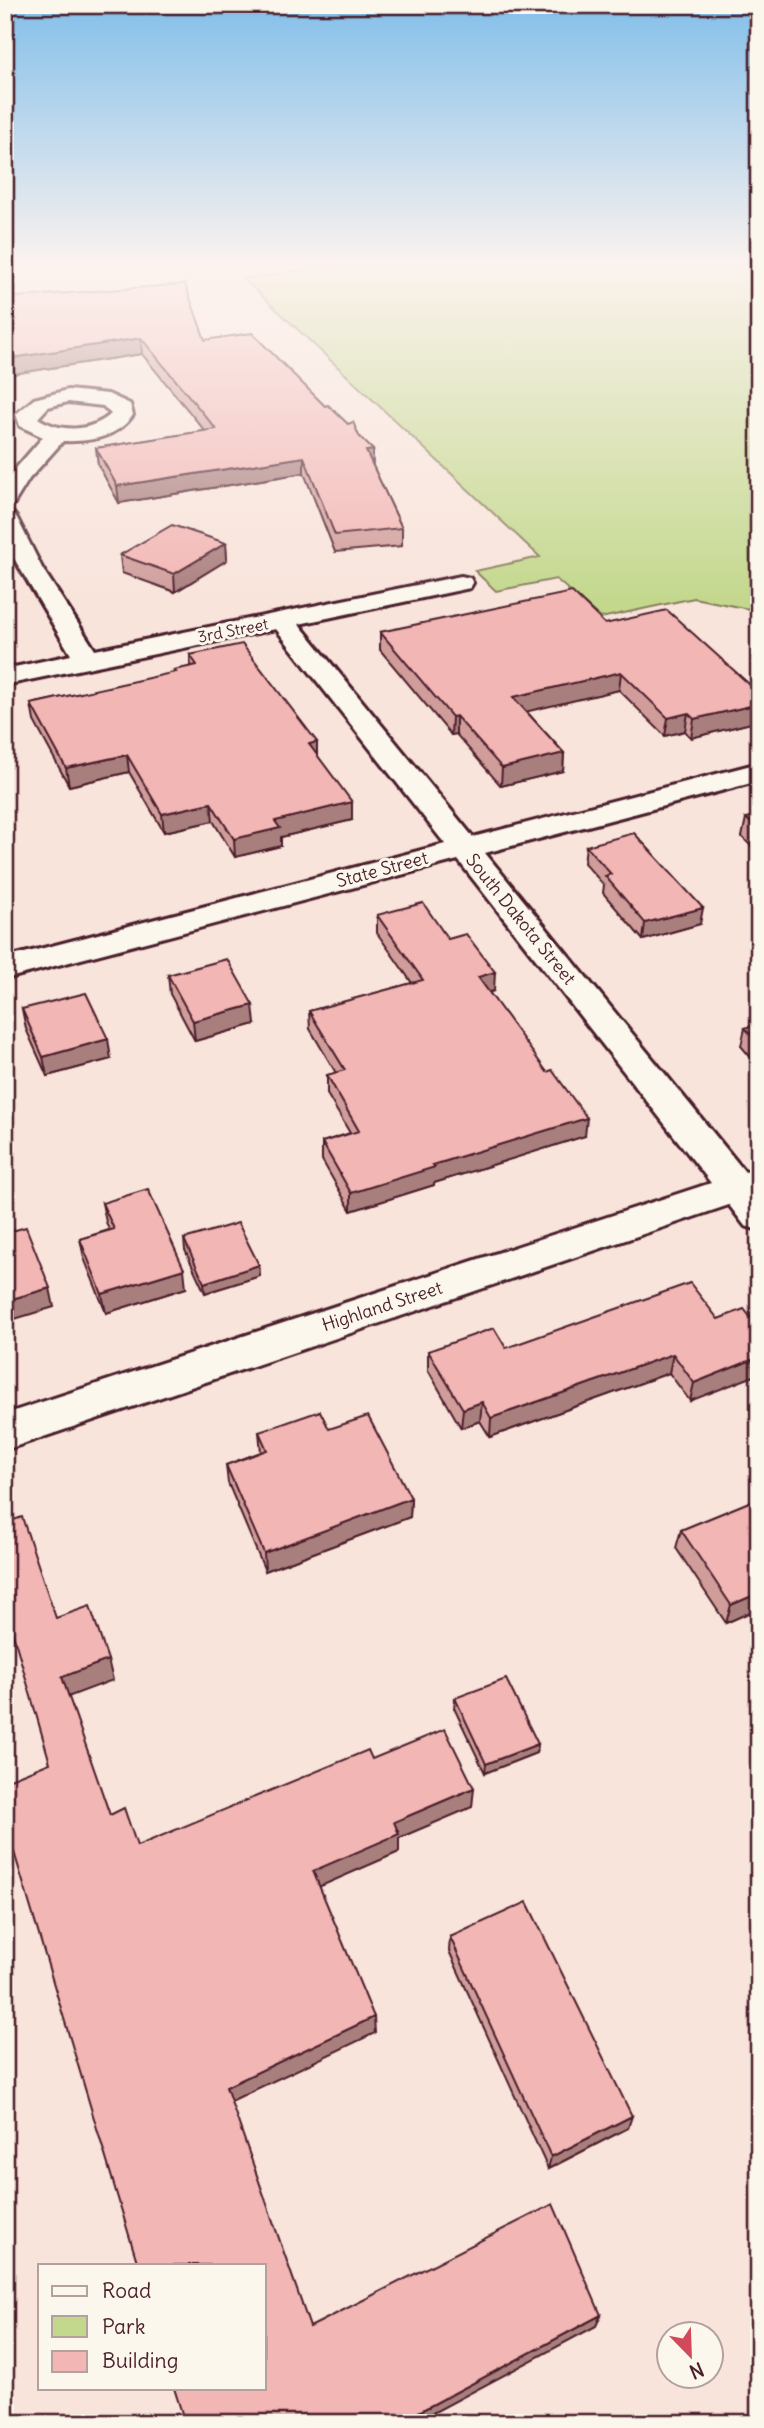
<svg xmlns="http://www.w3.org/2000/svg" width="764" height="2428" viewBox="0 0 764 2428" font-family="Delius,sans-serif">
<rect width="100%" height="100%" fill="#f8e4db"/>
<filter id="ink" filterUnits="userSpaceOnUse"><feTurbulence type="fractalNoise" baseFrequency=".0143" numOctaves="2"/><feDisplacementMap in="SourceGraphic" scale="14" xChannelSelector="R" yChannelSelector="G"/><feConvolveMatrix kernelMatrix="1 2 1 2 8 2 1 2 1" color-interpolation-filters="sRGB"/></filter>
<g filter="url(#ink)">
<!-- green -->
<path fill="#c3d88d" stroke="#867c5c" stroke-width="2" d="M358 262H759V611L694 598 601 618 556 579 496 591 475 571 540 557 244 279Z"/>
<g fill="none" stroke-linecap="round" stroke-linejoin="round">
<defs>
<g id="minor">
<path d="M68 390 108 394 130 404 133 415C117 438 89 442 63 441L29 479 13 505 5 507V481L43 437 20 426 16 414 34 399ZM68 402 103 406 111 414C92 432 60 433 38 418L48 407Z"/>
<path d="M5 511 13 513 17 518 42 568 95 650 461 576 470 578 473 583 470 588 299 624 473 837 759 763V781L485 853 745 1172 759 1168V1230L745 1226 729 1205 5 1450V1414L711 1183 458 860 5 979V958L445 844 276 629 5 685V669L71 655 5 543Z"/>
</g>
</defs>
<!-- minor casing -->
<use href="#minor" stroke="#4a1f2b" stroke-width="6"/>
<!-- minor -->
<use href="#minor" fill="#fbf7ec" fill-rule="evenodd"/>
</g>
<!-- wall -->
<g fill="#d09d9b" stroke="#4a1f2b" stroke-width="2">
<path d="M5 298 205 340 325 406 373 450V466L402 528V546L335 552 304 473 119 503 98 465 96 448 205 431 142 354 5 375Z"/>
<path d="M226 543 227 560 175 592 122 573 120 555Z"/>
<path d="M605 624 759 693V721L691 738 685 731 665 736 619 690 526 711 564 753 563 771 501 786 456 734 451 735 380 650V632Z"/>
<path d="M190 655 317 755 352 820 281 837V846L235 857 213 821 164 832 129 772 69 786 34 721 31 704 175 673 174 670 191 667Z"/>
<path d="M759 815V854L742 837 746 818Z"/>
<path d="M586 846 700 924 643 940 603 893 604 885 584 863Z"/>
<path d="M377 915 448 939 494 991 489 992 585 1136 434 1183V1185L351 1211 322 1160V1142L350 1133 327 1094V1075L336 1073 310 1029 309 1011 412 983 377 933Z"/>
<path d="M168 975 255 1024 195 1041 170 994Z"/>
<path d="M22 1009 111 1059 47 1076 26 1029Z"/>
<path d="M759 1024V1067L741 1046 745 1028Z"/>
<path d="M102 1203 186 1288 106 1313 84 1258 80 1239 109 1230 106 1222Z"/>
<path d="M184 1239 259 1265 260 1276 205 1293 185 1250Z"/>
<path d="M718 1319 690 1401 669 1373 490 1437 480 1421 461 1428 428 1370V1351L506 1348Z"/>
<path d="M329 1429 411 1498 410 1517 265 1571 228 1483 226 1465 261 1452 259 1432Z"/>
<path d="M759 1498V1616L755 1610 726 1623 676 1548 681 1530Z"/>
<path d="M455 1698 538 1744 536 1753 485 1773 454 1708Z"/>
<path d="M450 1937 628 2128 548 2169 449 1951Z"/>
</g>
<!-- shaded-wall -->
<g fill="#a97f7e" stroke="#4a1f2b" stroke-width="2">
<path d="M141 338 142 354 5 375V359Z"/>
<path d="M373 450V466L366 451Z"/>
<path d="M304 457V473L119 503 117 486Z"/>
<path d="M226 543 227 560 175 592 174 574Z"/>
<path d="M621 672 619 690 512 715 513 697Z"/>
<path d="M759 704V721L691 738 694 719Z"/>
<path d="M688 713 685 731 665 736 668 718Z"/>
<path d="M456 716V734L451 735 452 717Z"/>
<path d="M317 742V760L309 744Z"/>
<path d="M564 753 563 771 501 786 502 768Z"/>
<path d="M127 755 129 772 69 786 66 768Z"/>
<path d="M352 802V820L281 837V846L235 857 234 839 275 821Z"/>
<path d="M211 803 213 821 164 832 162 814Z"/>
<path d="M703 908 700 924 643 940 645 923Z"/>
<path d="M495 972 494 991 477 995 478 977Z"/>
<path d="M253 1005 255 1024 195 1041 193 1021Z"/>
<path d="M108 1039 111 1059 47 1076 43 1057Z"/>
<path d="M587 1118 585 1136 434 1183V1185L351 1211V1193L433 1165Z"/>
<path d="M259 1265 260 1276 205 1293 204 1283Z"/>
<path d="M184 1269 186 1288 106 1313 102 1294Z"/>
<path d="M50 1288 54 1307 5 1322V1301Z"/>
<path d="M673 1354 669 1373 490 1437 491 1418Z"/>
<path d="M759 1357V1374L690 1401 694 1383Z"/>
<path d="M482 1402 480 1421 461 1428 463 1409Z"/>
<path d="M411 1498 410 1517 265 1571 264 1553Z"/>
<path d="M759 1593V1599L755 1610 726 1623 731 1605Z"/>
<path d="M8 1616 15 1637 5 1640V1617Z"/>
<path d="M108 1660 113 1680 68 1697 62 1677Z"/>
<path d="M538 1744 536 1753 485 1773 486 1764Z"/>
<path d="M474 1788 472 1807 399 1838V1852L314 1889 313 1871 394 1822Z"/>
<path d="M374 2017 375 2033 229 2102 226 2087Z"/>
<path d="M632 2116 628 2128 548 2169 551 2157Z"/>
<path d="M601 2315 596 2326 414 2423H398Z"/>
</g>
<!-- building -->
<g fill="#f2b6b4" stroke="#4a1f2b" stroke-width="2">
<path d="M185 284 205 340 252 333 325 406 328 405 348 424 353 422 359 436 373 450 366 451 402 528 335 535 304 457 117 486 96 448 216 429 141 338 5 359V320L16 319 5 313V298Z"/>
<path d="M172 525 226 543 174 574 120 555Z"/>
<path d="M572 592 605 624 667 610 759 693V704L694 719 688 713 668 718 621 672 513 697 564 753 502 768 456 716 452 717 380 632Z"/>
<path d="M242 644 317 742 309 744 352 802 275 821 280 828 234 839 211 803 162 814 127 755 66 768 31 704 176 672 174 670 197 665 190 655Z"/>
<path d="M759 815V831L746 818Z"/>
<path d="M634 833 703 908 645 923 605 876 611 874 586 846Z"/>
<path d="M423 903 448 939 466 934 495 972 478 977 547 1072 552 1070 587 1118 433 1165 435 1167 351 1193 322 1142 359 1131 327 1075 345 1070 309 1011 423 980 377 915Z"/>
<path d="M227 959 253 1005 193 1021 168 975Z"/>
<path d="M86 993 108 1039 43 1057 22 1009Z"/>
<path d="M759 1024V1044L745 1028Z"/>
<path d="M148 1189 184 1269 102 1294 80 1239 114 1229 102 1203Z"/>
<path d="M238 1223 259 1265 204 1283 184 1239Z"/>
<path d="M26 1227 50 1288 5 1301V1233Z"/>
<path d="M690 1283 718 1319 744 1309 759 1328V1357L694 1383 673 1354 491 1418 482 1402 463 1409 428 1351 494 1328 506 1348Z"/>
<path d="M320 1411 329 1429 368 1416 411 1498 264 1553 226 1465 267 1450 259 1432Z"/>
<path d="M759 1498V1593L731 1605 681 1530Z"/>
<path d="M22 1517 56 1618 90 1606 108 1660 62 1677 110 1815 124 1808 137 1846 368 1750 372 1759 445 1729 474 1788 394 1822 399 1834 313 1871 374 2017 226 2087 310 2327 553 2204 601 2315 398 2423H185L174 2388H264V2265H138L5 1822V1781L50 1763 8 1616 5 1617V1523Z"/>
<path d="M506 1679 538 1744 486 1764 455 1698Z"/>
<path d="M527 1902 632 2116 551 2157 450 1937Z"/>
</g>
</g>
<!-- sky -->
<linearGradient id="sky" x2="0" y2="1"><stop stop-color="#83bfea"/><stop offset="0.44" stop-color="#fcf3ef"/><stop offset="1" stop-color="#fcf3ef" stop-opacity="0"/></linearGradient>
<rect width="764" height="602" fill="url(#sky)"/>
<g text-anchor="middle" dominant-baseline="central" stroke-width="6" stroke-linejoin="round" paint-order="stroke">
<!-- far-street labels -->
<g font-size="16" fill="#4a1f2b" stroke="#fbf7ec">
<text transform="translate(233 630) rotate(-11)">3rd Street</text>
</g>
<!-- street labels -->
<g font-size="18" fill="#4a1f2b" stroke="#fbf7ec">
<text transform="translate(382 869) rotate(-15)">State Street</text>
<text transform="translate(521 919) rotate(51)">South Dakota Street</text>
<text transform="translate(382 1306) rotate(-18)">Highland Street</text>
</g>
</g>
<!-- margin -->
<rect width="764" height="2428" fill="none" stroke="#fbf7ec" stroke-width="28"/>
<rect x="14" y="14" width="736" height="2400" fill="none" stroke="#4a1f2b" stroke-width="2.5" filter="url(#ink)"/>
<!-- legend -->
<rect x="38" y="2264" width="228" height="126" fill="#fbf7ec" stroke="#b4a19f" stroke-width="2"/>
<rect x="52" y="2286" width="35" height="10" fill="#fbf7ec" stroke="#b4a19f" stroke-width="2"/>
<text x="102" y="2298" font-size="21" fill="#4a1f2b">Road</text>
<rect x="52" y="2316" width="35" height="21" fill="#c3d88d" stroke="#b4a19f" stroke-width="2"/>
<text x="102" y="2334" font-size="21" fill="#4a1f2b">Park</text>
<rect x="52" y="2351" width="35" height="21" fill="#f2b6b4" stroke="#b4a19f" stroke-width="2"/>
<text x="102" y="2368" font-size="21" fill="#4a1f2b">Building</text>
<!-- north arrow -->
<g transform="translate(690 2355) rotate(157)"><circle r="33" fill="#fbf7ec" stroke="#b4a19f" stroke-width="2"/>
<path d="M0-5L12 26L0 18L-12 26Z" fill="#d1495b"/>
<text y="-10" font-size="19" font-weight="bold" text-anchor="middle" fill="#4a1f2b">N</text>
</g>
</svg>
